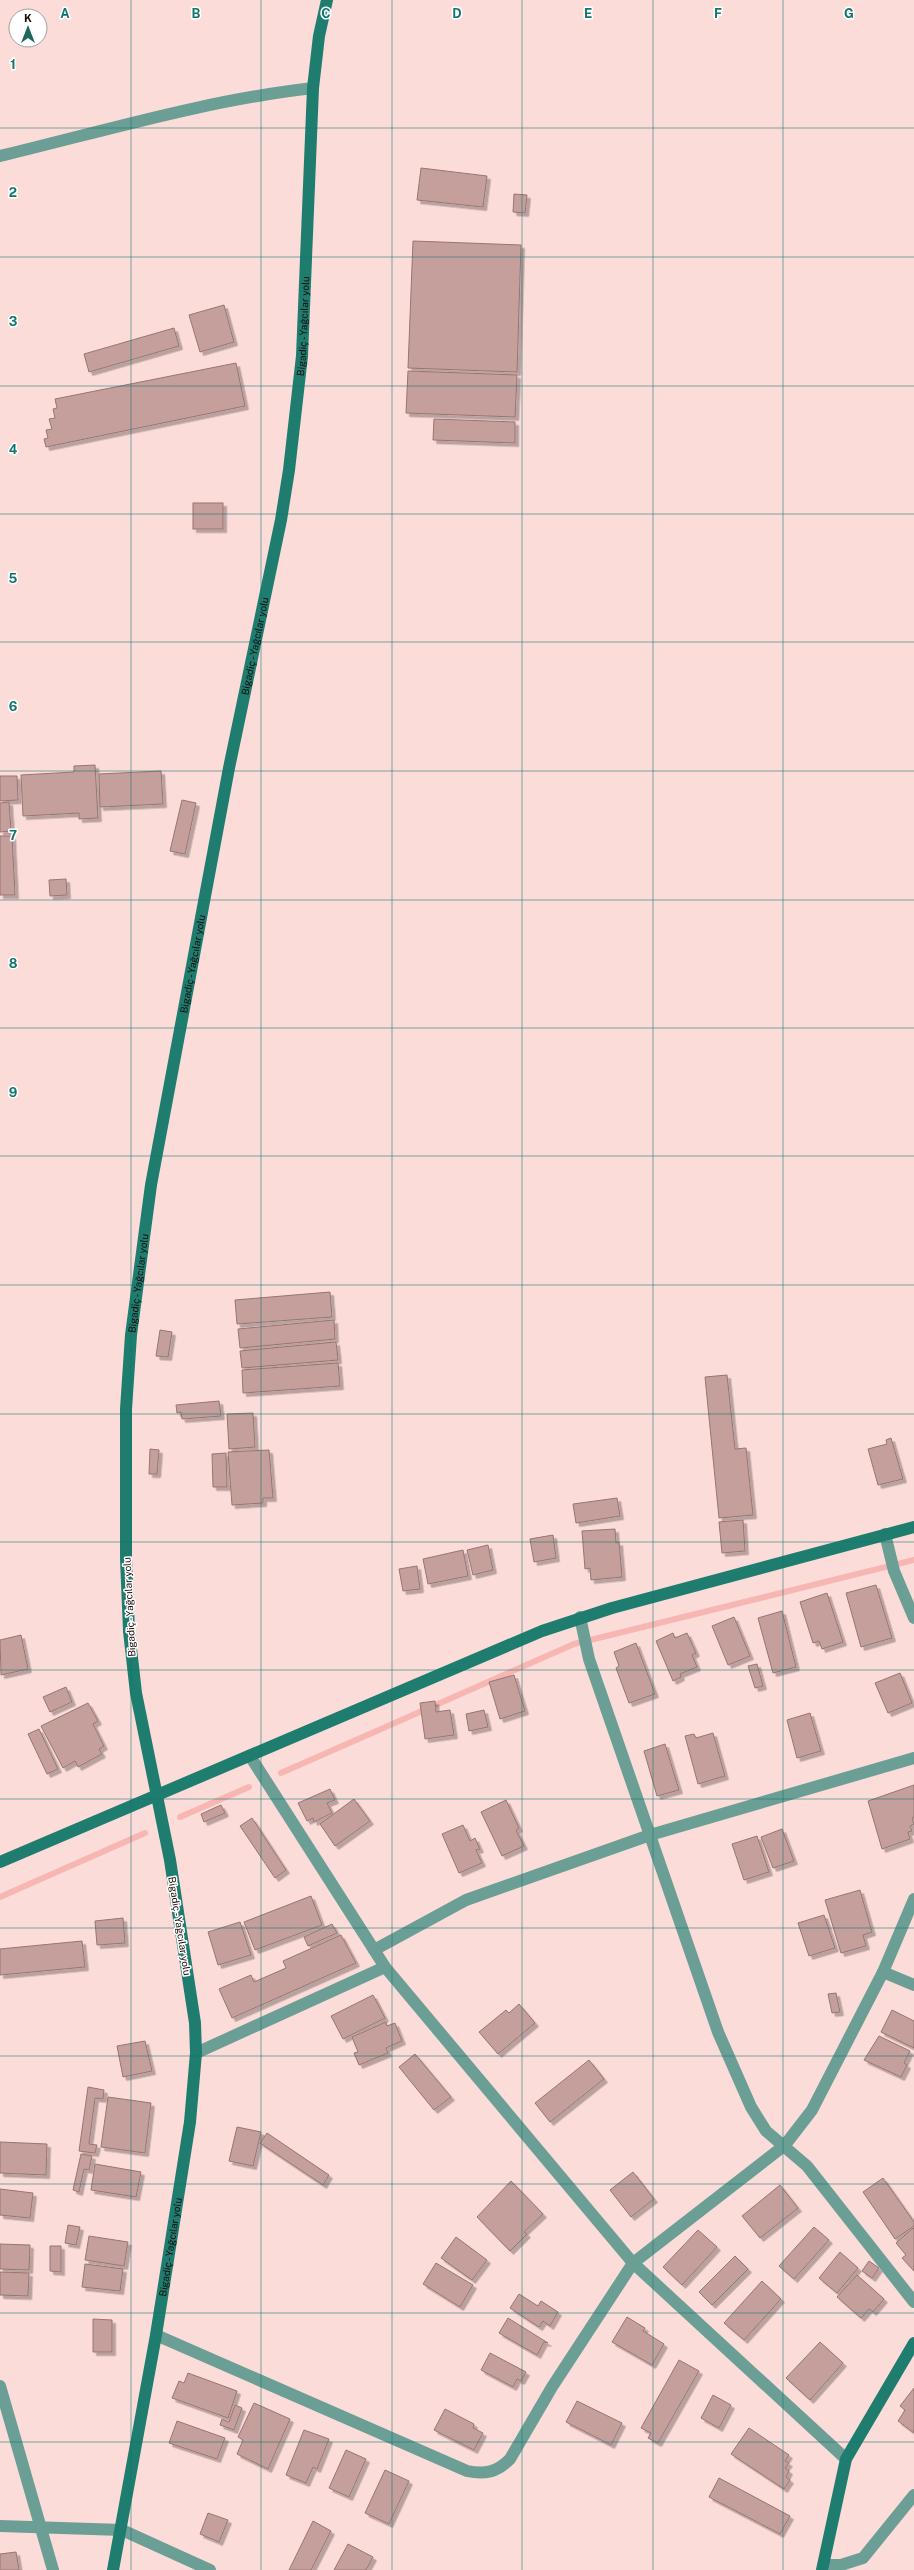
<svg xmlns="http://www.w3.org/2000/svg" width="914" height="2570" viewBox="0 0 914 2570" font-family="'Public Sans',sans-serif">
<defs>
<filter id="shadow"><feDropShadow dx="3.5" dy="3.5" stdDeviation="0" flood-color="#0004"/></filter>
</defs>
<rect width="100%" height="100%" fill="#fcdcd9"/>
<g fill="none" stroke-linecap="round" stroke-linejoin="round">
<!-- stream -->
<g stroke="#f7b6b1" stroke-width="6">
<path d="M281 1773 574 1644 914 1560"/>
<path d="M180 1817 249 1787"/>
<path d="M0 1897 145 1833"/>
</g>
</g>
<!-- building -->
<g fill="#c49f9c" stroke="#977572" filter="url(#shadow)">
<path d="M421 168 487 176 483 207 417 200Z"/>
<path d="M514 194 527 195 525 213 513 212Z"/>
<path d="M413 241 521 245 517 372 408 368Z"/>
<path d="M224 305 234 342 200 352 189 315Z"/>
<path d="M174 328 179 346 89 372 84 354Z"/>
<path d="M236 363 245 406 46 447 44 439 48 438 46 430 52 429 49 419 55 418 53 409 57 408 55 399Z"/>
<path d="M408 371 517 375 515 417 406 413Z"/>
<path d="M434 419 515 422V443L433 440Z"/>
<rect x="193" y="503" width="30" height="26"/>
<path d="M95 765 98 818 79 819V813L23 816 21 775 74 772V766Z"/>
<path d="M161 771 163 804 100 807 99 774Z"/>
<path d="M0 776H17L18 800 0 801Z"/>
<path d="M182 800 196 803 185 854 170 851Z"/>
<path d="M9 802 11 831 0 832V803Z"/>
<path d="M0 836H12L15 895H0Z"/>
<path d="M66 879 67 895 50 896 49 880Z"/>
<path d="M330 1292 332 1317 237 1324 235 1300Z"/>
<path d="M334 1320 335 1339 240 1348 238 1329Z"/>
<path d="M160 1330 172 1332 168 1357 156 1356Z"/>
<path d="M336 1342 338 1360 242 1368 240 1351Z"/>
<path d="M338 1363 340 1386 243 1393 242 1370Z"/>
<path d="M727 1375 735 1449 746 1448 753 1515 719 1518 705 1377Z"/>
<path d="M219 1401 221 1416 182 1419 181 1412 177 1413 176 1405Z"/>
<path d="M253 1413 255 1447 229 1449 227 1414Z"/>
<path d="M891 1438 903 1479 878 1485 868 1449 887 1444 886 1440Z"/>
<path d="M150 1449 159 1450 157 1474H149Z"/>
<path d="M269 1450 273 1498H263V1503L232 1505 228 1452Z"/>
<path d="M226 1453 227 1487H213L212 1454Z"/>
<path d="M617 1498 620 1516 576 1523 573 1504Z"/>
<path d="M743 1520 745 1551 722 1553 719 1522Z"/>
<path d="M615 1529 616 1543 619 1542 622 1577 591 1580 590 1568 585 1569 582 1531Z"/>
<path d="M553 1535 556 1558 534 1562 530 1539Z"/>
<path d="M488 1545 493 1570 473 1575 467 1550Z"/>
<path d="M463 1550 468 1576 428 1584 423 1559Z"/>
<path d="M417 1566 420 1589 403 1591 399 1569Z"/>
<path d="M876 1585 892 1638 861 1647 846 1593Z"/>
<path d="M827 1593 843 1642 822 1649 819 1641 813 1643 800 1602Z"/>
<path d="M782 1611 796 1667 773 1673 758 1618Z"/>
<path d="M734 1617 750 1656 728 1665 712 1626Z"/>
<path d="M673 1633 675 1638 687 1633 696 1653 692 1655 697 1667 680 1674 681 1677 673 1681 656 1641Z"/>
<path d="M21 1635 28 1669 1 1675 0 1640Z"/>
<path d="M636 1643 655 1694 629 1703 616 1668 619 1666 614 1652Z"/>
<path d="M757 1664 763 1686 755 1688 748 1666Z"/>
<path d="M900 1673 912 1703 888 1713 875 1683Z"/>
<path d="M514 1675 525 1711 500 1719 489 1682Z"/>
<path d="M66 1687 72 1702 50 1712 43 1697Z"/>
<path d="M435 1701 436 1712 450 1710 454 1735 425 1739 420 1703Z"/>
<path d="M88 1703 98 1721 93 1724 104 1746 99 1749 102 1754 78 1767 75 1761 63 1768 41 1726Z"/>
<path d="M484 1710 488 1727 469 1731 466 1714Z"/>
<path d="M810 1713 821 1751 797 1758 787 1720Z"/>
<path d="M39 1729 58 1769 47 1774 28 1734Z"/>
<path d="M713 1733 725 1776 698 1784 685 1736 694 1734 696 1738Z"/>
<path d="M665 1744 679 1790 657 1796 644 1751Z"/>
<path d="M914 1785V1817L912 1818 914 1824 910 1826 912 1831 908 1832 910 1839 882 1849 868 1801Z"/>
<path d="M330 1789 335 1800 327 1803 332 1813 314 1822 313 1818 307 1821 298 1803Z"/>
<path d="M354 1799 370 1821 335 1846 320 1824Z"/>
<path d="M506 1800 519 1828 516 1830 524 1846 502 1856 481 1812Z"/>
<path d="M221 1805 225 1813 204 1822 201 1814Z"/>
<path d="M252 1818 286 1870 275 1878 240 1826Z"/>
<path d="M463 1825 470 1841 475 1838 480 1849 476 1850 482 1863 459 1873 442 1834Z"/>
<path d="M782 1829 794 1861 773 1868 761 1837Z"/>
<path d="M757 1836 769 1872 744 1880 732 1844Z"/>
<path d="M860 1890 872 1932 863 1935 866 1946 841 1953 825 1900Z"/>
<path d="M311 1896 322 1925 255 1950 244 1922Z"/>
<path d="M824 1915 835 1948 809 1956 798 1923Z"/>
<path d="M123 1918 125 1943 97 1945 95 1921Z"/>
<path d="M240 1922 251 1955 218 1965 208 1932Z"/>
<path d="M332 1924 337 1933 308 1946 304 1937Z"/>
<path d="M341 1935 356 1963 232 2018 219 1989 251 1975 254 1982 286 1968 283 1961Z"/>
<path d="M82 1941 85 1967 0 1975V1949Z"/>
<path d="M836 1993 840 2012 832 2013 828 1994Z"/>
<path d="M373 1995 385 2018 343 2039 331 2016Z"/>
<path d="M519 2004 535 2023 498 2054 479 2032 506 2010 509 2013Z"/>
<path d="M892 2010 914 2021V2048L881 2032Z"/>
<path d="M386 2022 387 2026 395 2023 402 2041 386 2048 388 2053 359 2065 354 2053 358 2052 352 2037Z"/>
<path d="M879 2036 910 2051 904 2063 907 2065 901 2077 864 2060Z"/>
<path d="M145 2041 152 2071 123 2077 117 2046Z"/>
<path d="M415 2054 451 2097 434 2110 399 2067Z"/>
<path d="M589 2060 604 2079 550 2122 535 2103Z"/>
<path d="M88 2087 104 2090 103 2099 95 2098 89 2144 97 2145 95 2153 79 2151Z"/>
<path d="M108 2097 151 2103 145 2153 101 2147Z"/>
<path d="M237 2127 261 2132 253 2166 229 2161Z"/>
<path d="M267 2133 329 2175 323 2185 260 2143Z"/>
<path d="M0 2142 47 2144 46 2175 0 2173Z"/>
<path d="M81 2154 92 2156 89 2170 84 2169 79 2192 73 2190Z"/>
<path d="M95 2164 141 2172 136 2197 91 2190Z"/>
<path d="M633 2172 654 2199 631 2217 610 2190Z"/>
<path d="M883 2178 914 2222V2226L895 2239 863 2192Z"/>
<path d="M511 2181 543 2214 524 2232 527 2234 510 2251 477 2217Z"/>
<path d="M780 2185 798 2208 760 2238 742 2216Z"/>
<path d="M0 2189 33 2193 30 2218 0 2215Z"/>
<path d="M68 2225 80 2227 76 2245 65 2243Z"/>
<path d="M814 2227 829 2240 794 2279 779 2266Z"/>
<path d="M913 2228 914 2229V2271L902 2258 906 2255 896 2243Z"/>
<path d="M698 2230 717 2247 682 2285 663 2267Z"/>
<path d="M89 2236 128 2242 124 2266 85 2260Z"/>
<path d="M456 2237 487 2260 472 2280 441 2258Z"/>
<path d="M0 2244 30 2245 29 2270 0 2269Z"/>
<path d="M50 2246H61V2272L50 2271Z"/>
<path d="M840 2252 858 2268 837 2293 819 2278Z"/>
<path d="M735 2256 748 2269 712 2305 699 2292Z"/>
<path d="M869 2261 879 2268 872 2278 862 2271Z"/>
<path d="M436 2263 473 2285 460 2307 423 2284Z"/>
<path d="M85 2264 123 2269 120 2291 82 2287Z"/>
<path d="M0 2272 29 2273 28 2296 0 2295Z"/>
<path d="M857 2275 884 2299 873 2312 869 2309 861 2318 837 2297Z"/>
<path d="M762 2281 781 2299 744 2340 724 2323Z"/>
<path d="M519 2294 538 2306 541 2301 558 2312 550 2326 543 2321 539 2327 510 2308Z"/>
<path d="M627 2317 645 2328 643 2331 664 2344 652 2365 612 2342Z"/>
<path d="M508 2318 548 2343 544 2342 537 2355 499 2333Z"/>
<path d="M93 2319 112 2320V2352H93Z"/>
<path d="M820 2342 843 2363 810 2400 786 2378Z"/>
<path d="M490 2353 526 2372 521 2381 517 2379 513 2387 481 2370Z"/>
<path d="M679 2360 699 2371 658 2443 648 2438 651 2433 641 2428Z"/>
<path d="M188 2373 237 2391 228 2418 172 2398 179 2381 184 2383Z"/>
<path d="M914 2388V2433L898 2421 905 2410 900 2406Z"/>
<path d="M713 2395 731 2405 719 2428 701 2418Z"/>
<path d="M577 2401 622 2423 611 2445 566 2422Z"/>
<path d="M254 2403 290 2419 268 2469 237 2454 243 2440 238 2437Z"/>
<path d="M235 2405 242 2408 234 2430 220 2425 222 2419 229 2422Z"/>
<path d="M445 2409 474 2424 473 2428 483 2433 474 2450 434 2430Z"/>
<path d="M177 2421 225 2438 217 2459 169 2443Z"/>
<path d="M749 2428 789 2455 785 2461 789 2463 785 2468 789 2471 786 2477 790 2480 784 2489 731 2454Z"/>
<path d="M304 2430 329 2439 317 2469 313 2467 306 2483 286 2475Z"/>
<path d="M346 2450 366 2459 349 2497 329 2488Z"/>
<path d="M385 2470 409 2481 389 2524 365 2513Z"/>
<path d="M719 2478 790 2516 780 2534 709 2497Z"/>
<path d="M208 2513 228 2520 219 2542 200 2534Z"/>
<path d="M313 2521 331 2531 311 2570H289Z"/>
<path d="M348 2544 373 2557 366 2570H334Z"/>
<path d="M16 2552 19 2570H0V2554Z"/>
</g>
<g fill="none" stroke-linecap="round" stroke-linejoin="round">
<!-- street -->
<g stroke="#6b9f95" stroke-width="12">
<path d="M0 156C104 131 207 100 313 88"/>
<path d="M885 1534 894 1571 914 1618"/>
<path d="M580 1617 589 1659 718 2032 751 2107 766 2131 807 2166 914 2302"/>
<path d="M250 1756 385 1967 633 2263 846 2459"/>
<path d="M374 1950 466 1900 650 1835 914 1758"/>
<path d="M883 1972 914 1985"/>
<path d="M196 2053 385 1967"/>
<path d="M156 2335 467 2471C485 2475 497 2472 510 2459L552 2387 633 2263 785 2145 812 2110 883 1972 914 1899"/>
<path d="M0 2386 53 2570"/>
<path d="M0 2526 122 2530 210 2570"/>
<path d="M824 2565H841L863 2558 914 2495"/>
</g>
<!-- secondary -->
<g stroke="#1e7d6f" stroke-width="12">
<path d="M0 1862 542 1631 612 1608 914 1527"/>
<path id="s1" d="M113 2570 156 2335 190 2122 196 2053 195 2023 170 1860 136 1693 129 1631 126 1559V1409L131 1335 151 1185 229 768 281 520 289 470 302 356 313 88 319 36 327 0"/>
<path d="M822 2570 846 2459 914 2343"/>
</g>
</g>
<!-- grid -->
<path fill="none" stroke="#0f766e" stroke-width="1" stroke-opacity="0.55" d="M131 0V2570M261 0V2570M392 0V2570M522 0V2570M653 0V2570M783 0V2570M0 128H914M0 257H914M0 386H914M0 514H914M0 642H914M0 771H914M0 900H914M0 1028H914M0 1156H914M0 1285H914M0 1414H914M0 1542H914M0 1670H914M0 1799H914M0 1928H914M0 2056H914M0 2184H914M0 2313H914M0 2442H914"/>
<g text-anchor="middle" dominant-baseline="central" stroke-width="3" stroke-linejoin="round" paint-order="stroke">
<!-- street labels -->
<g font-size="10" fill="#180b0b" stroke="#fff">
<text stroke="none"><textPath href="#s1" startOffset="2272">Bigadiç - Yağcılar yolu</textPath></text>
<text stroke="none"><textPath href="#s1" startOffset="1948">Bigadiç - Yağcılar yolu</textPath></text>
<text stroke="none"><textPath href="#s1" startOffset="1624">Bigadiç - Yağcılar yolu</textPath></text>
<text stroke="none"><textPath href="#s1" startOffset="1300">Bigadiç - Yağcılar yolu</textPath></text>
<text transform="translate(129 1607) rotate(-93)">Bigadiç - Yağcılar yolu</text>
<text transform="translate(180 1926) rotate(81)">Bigadiç - Yağcılar yolu</text>
<text stroke="none"><textPath href="#s1" startOffset="328">Bigadiç - Yağcılar yolu</textPath></text>
</g>
</g>
<g font-size="13" text-anchor="middle" font-weight="bold" fill="#0f766e" stroke="#fff" stroke-width="3" stroke-linejoin="round" paint-order="stroke">
<text x="65" y="18">A</text>
<text x="196" y="18">B</text>
<text x="326" y="18">C</text>
<text x="457" y="18">D</text>
<text x="588" y="18">E</text>
<text x="718" y="18">F</text>
<text x="849" y="18">G</text>
<text x="13" y="69">1</text>
<text x="13" y="197">2</text>
<text x="13" y="326">3</text>
<text x="13" y="454">4</text>
<text x="13" y="583">5</text>
<text x="13" y="711">6</text>
<text x="13" y="840">7</text>
<text x="13" y="968">8</text>
<text x="13" y="1097">9</text>
</g>
<!-- north arrow -->
<g transform="translate(28 28)"><circle r="19" fill="#ffffff" stroke="#a39d9d"/>
<path d="M0-3L7 15L0 10L-7 15Z" fill="#20675c"/>
<text y="-6" font-size="11" font-weight="bold" text-anchor="middle" fill="#180b0b">K</text>
</g>
</svg>
